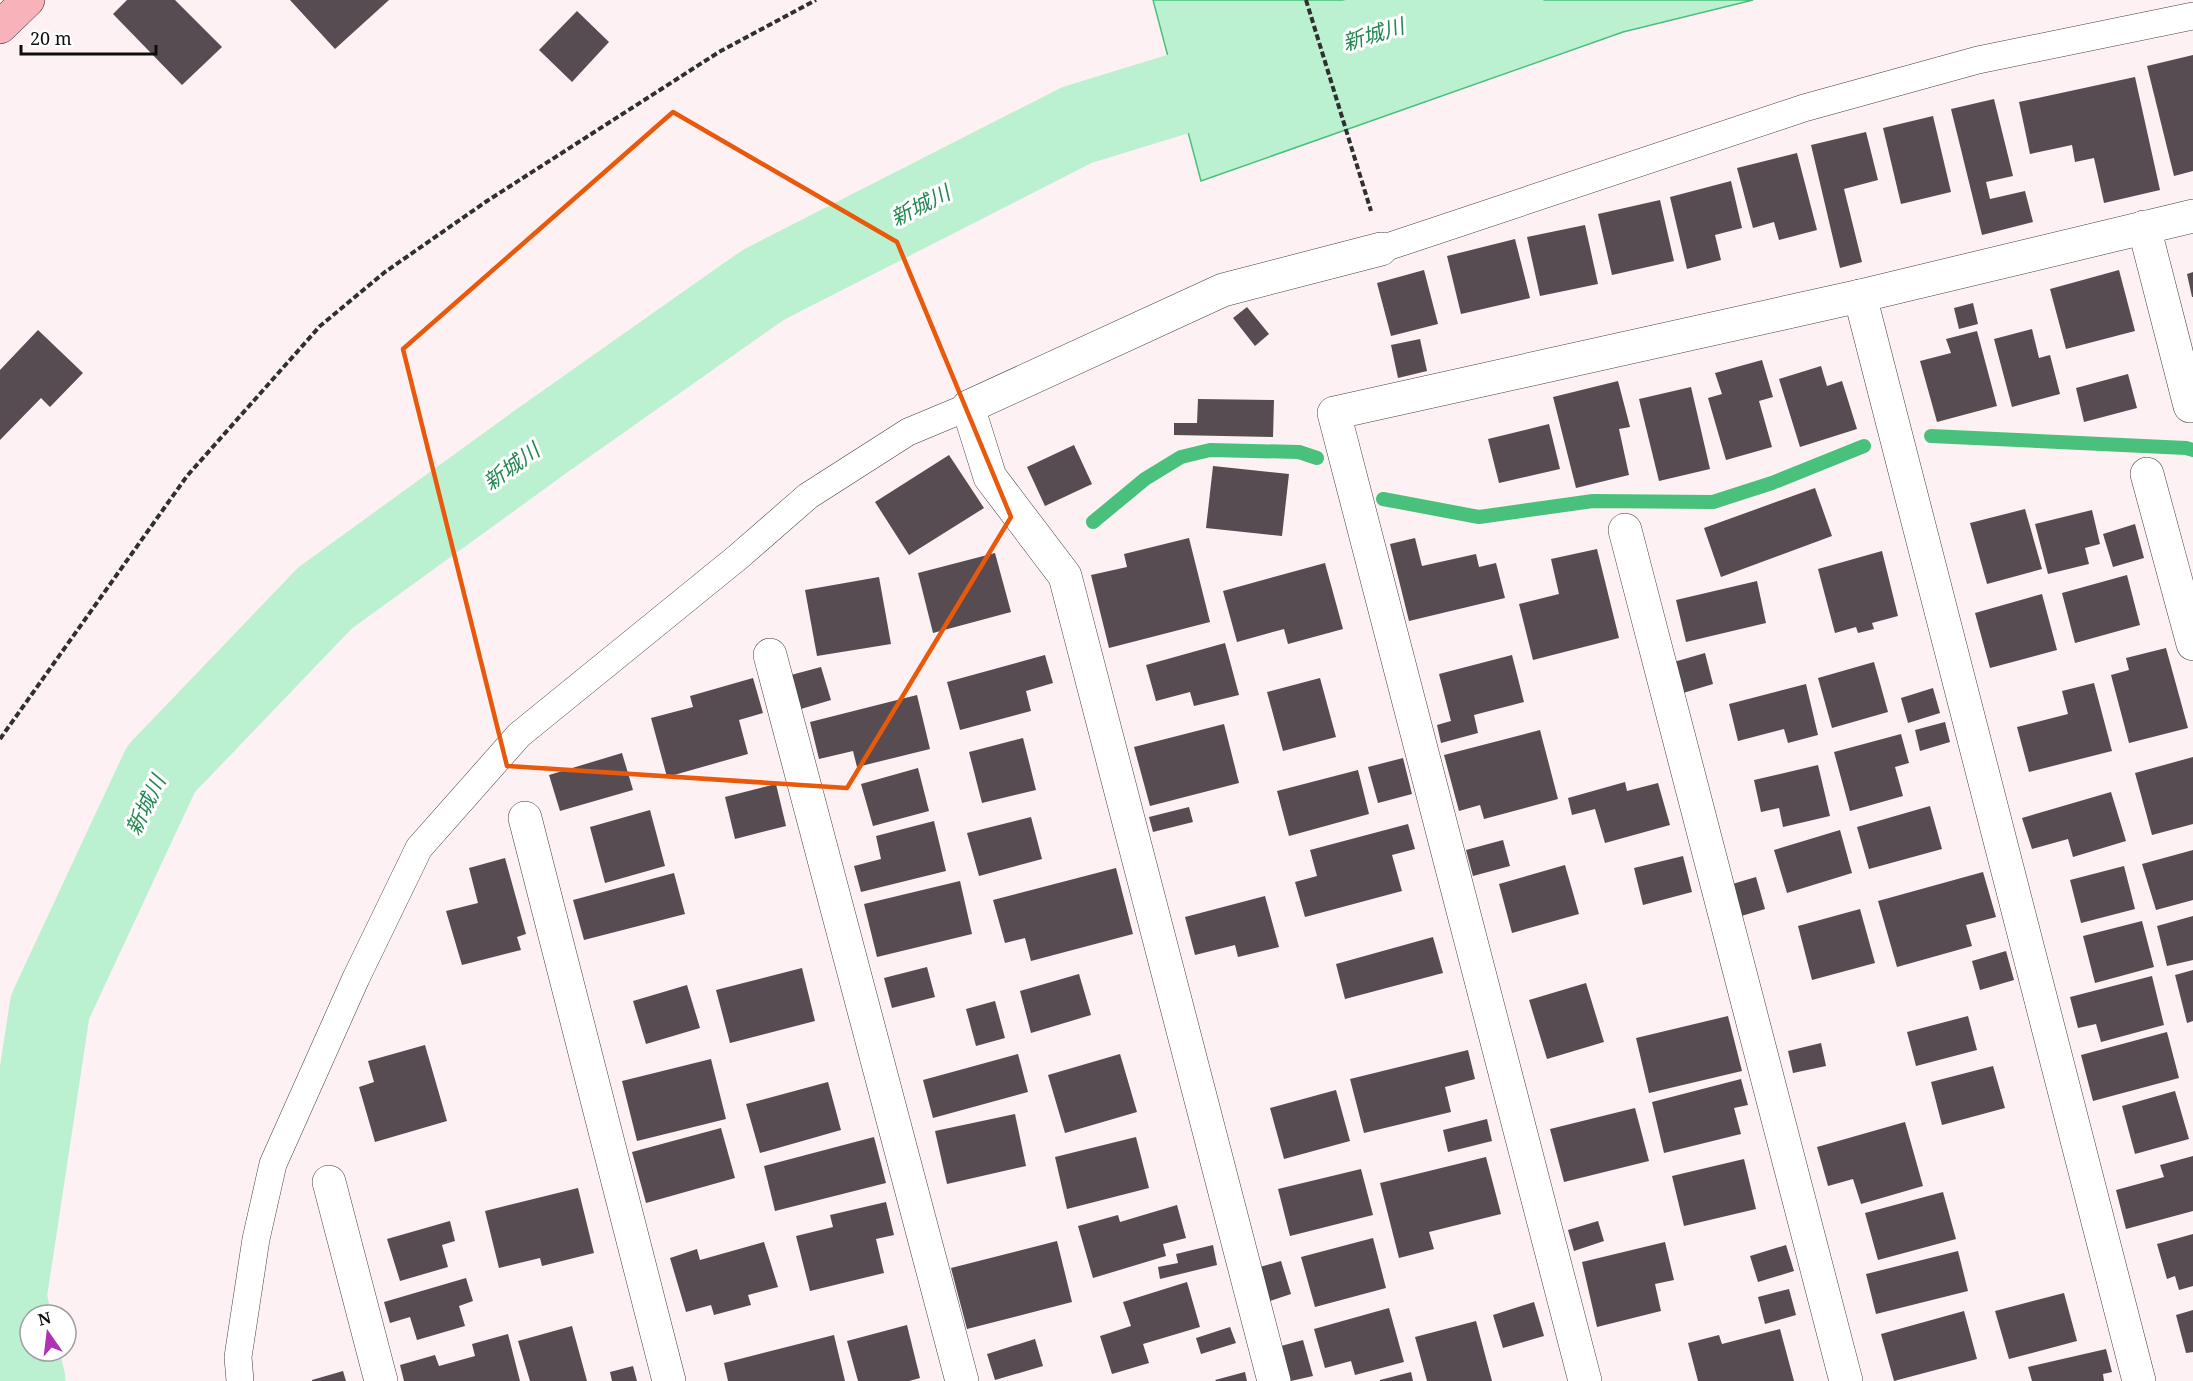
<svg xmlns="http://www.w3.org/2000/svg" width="2193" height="1381" viewBox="0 0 2193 1381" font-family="'Noto Serif','Noto Sans JP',serif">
<rect width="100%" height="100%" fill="#fef1f3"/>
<!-- water -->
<path fill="#bbf0d0" stroke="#49c07b" stroke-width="1.5" d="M1153 0H1753L1623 32 1201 181Z"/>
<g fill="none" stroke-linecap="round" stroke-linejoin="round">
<!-- stream -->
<g stroke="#49c07b" stroke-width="14">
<path d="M1931 436 2186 448 2193 450"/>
<path d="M1383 499 1479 517 1593 501 1713 502 1772 483 1864 446"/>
<path d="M1093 522 1145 479 1181 457 1210 450 1299 452 1317 458"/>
</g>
<!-- river -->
<path stroke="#bbf0d0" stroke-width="81" d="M25 1381 6 1297 50 1007 161 769 325 598 543 440 763 285 1077 125 1438 14 1503 0"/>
</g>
<!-- building -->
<g fill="#564c52">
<path d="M127 0H175L222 47 182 85 113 14Z"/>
<path d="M290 0H389L335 49Z"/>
<path d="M577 11 609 42 572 82 539 50Z"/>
<path d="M2193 55V171L2174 176 2147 66Z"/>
<path d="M2135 77 2160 190 2104 203 2094 158 2075 162 2072 145 2030 154 2019 102Z"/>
<path d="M1994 99 2013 176 1986 182 1990 199 2025 191 2033 222 1982 235 1951 109Z"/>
<path d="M1933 116 1951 192 1901 204 1883 128Z"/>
<path d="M1866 132 1878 180 1844 189 1862 262 1840 268 1811 145Z"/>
<path d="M1797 153 1817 230 1779 240 1774 222 1753 228 1737 168Z"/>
<path d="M1731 181 1742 228 1715 235 1721 260 1687 269 1670 197Z"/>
<path d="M1660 200 1674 261 1612 275 1598 214Z"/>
<path d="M1585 225 1598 284 1540 296 1527 237Z"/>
<path d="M1515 239 1530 298 1461 314 1447 256Z"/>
<path d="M1424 270 1438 324 1391 336 1377 283Z"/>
<path d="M2119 270 2135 331 2066 349 2050 289Z"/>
<path d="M2193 272V297H2192L2187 274Z"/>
<path d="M1973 303 1978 324 1959 329 1954 308Z"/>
<path d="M1247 307 1269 334 1255 346 1233 318Z"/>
<path d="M2032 329 2039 358 2050 355 2060 394 2012 407 1994 339Z"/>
<path d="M38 330 83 373 50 407 41 398 0 440V370Z"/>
<path d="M1977 331 1997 406 1937 422 1920 361 1951 353 1946 339Z"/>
<path d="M1420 339 1427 371 1398 378 1391 345Z"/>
<path d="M1762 360 1773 397 1759 401 1772 447 1726 460 1708 398 1722 394 1715 373Z"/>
<path d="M1821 366 1827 386 1842 381 1857 429 1800 447 1779 379Z"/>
<path d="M2128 374 2137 408 2084 422 2076 388Z"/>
<path d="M1618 381 1630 427 1619 429 1629 475 1576 488 1553 397Z"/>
<path d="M1691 387 1710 469 1659 481 1639 399Z"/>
<path d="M1198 399 1274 400 1273 437 1174 435V423H1197Z"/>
<path d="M1549 424 1560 469 1499 483 1488 439Z"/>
<path d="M1074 445 1092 484 1045 506 1027 467Z"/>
<path d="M949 455 984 508 909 555 875 502Z"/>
<path d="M1213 466 1289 474 1282 536 1206 528Z"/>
<path d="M1815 488 1832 536 1721 577 1704 528Z"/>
<path d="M2025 509 2042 569 1987 584 1970 523Z"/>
<path d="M2092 510 2100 544 2085 548 2089 564 2048 574 2035 524Z"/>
<path d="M2135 524 2144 558 2113 567 2103 534Z"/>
<path d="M1189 538 1210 622 1109 648 1091 575 1127 567 1124 554Z"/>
<path d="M1415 538 1422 566 1476 554 1479 567 1496 563 1505 598 1409 621 1390 544Z"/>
<path d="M1597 549 1619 638 1533 660 1519 604 1559 594 1551 559Z"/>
<path d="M1882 551 1898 616 1872 623 1874 629 1858 633 1856 627 1835 633 1818 569Z"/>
<path d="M995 553 1011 612 933 633 918 573Z"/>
<path d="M1325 563 1343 629 1288 644 1284 629 1237 642 1223 591Z"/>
<path d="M2127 575 2140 625 2075 643 2062 593Z"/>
<path d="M879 577 891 644 817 656 805 590Z"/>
<path d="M1757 581 1766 623 1686 642 1676 600Z"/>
<path d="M2042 594 2057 650 1990 668 1975 613Z"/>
<path d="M1225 643 1239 695 1194 706 1190 692 1156 701 1146 665Z"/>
<path d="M2166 648 2188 728 2129 743 2111 675 2129 670 2126 658Z"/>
<path d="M1705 653 1713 684 1683 693 1674 662Z"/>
<path d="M1045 655 1053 683 1026 691 1031 711 960 730 947 682Z"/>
<path d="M1512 655 1524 702 1474 715 1478 733 1441 743 1437 725 1451 721 1439 674Z"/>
<path d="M1874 662 1888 712 1832 728 1818 678Z"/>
<path d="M821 667 831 700 801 709 791 675Z"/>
<path d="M753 678 763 713 739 720 748 754 667 777 651 718 693 707 690 696Z"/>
<path d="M1320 678 1336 737 1283 751 1267 692Z"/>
<path d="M2094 683 2112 751 2029 772 2017 727 2068 714 2062 691Z"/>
<path d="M1806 684 1818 735 1788 743 1784 729 1738 741 1729 704Z"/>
<path d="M1933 688 1940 713 1908 723 1901 698Z"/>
<path d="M917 695 930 749 857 767 853 751 819 759 810 722Z"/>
<path d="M1945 722 1950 742 1920 751 1915 730Z"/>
<path d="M1224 724 1239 783 1150 806 1134 747Z"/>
<path d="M1540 730 1558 799 1484 819 1480 805 1459 811 1444 755Z"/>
<path d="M1901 734 1909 763 1895 767 1903 796 1850 811 1834 752Z"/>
<path d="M1023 738 1036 790 982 803 969 752Z"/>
<path d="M622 753 633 790 560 811 549 775Z"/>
<path d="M2193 757V824L2152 835 2135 773Z"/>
<path d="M1403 758 1412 794 1378 803 1368 767Z"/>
<path d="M1818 765 1830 816 1783 827 1779 808 1761 812 1754 780Z"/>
<path d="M918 768 929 811 873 826 861 784Z"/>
<path d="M1358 770 1369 814 1289 836 1277 791Z"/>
<path d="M1625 782 1627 791 1658 783 1670 825 1605 843 1595 809 1572 815 1568 798Z"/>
<path d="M776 784 786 826 735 839 725 797Z"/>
<path d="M2111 792 2126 841 2073 857 2068 839 2032 849 2022 818Z"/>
<path d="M1930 806 1942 849 1869 869 1857 827Z"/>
<path d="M1189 807 1193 822 1153 832 1149 817Z"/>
<path d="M650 810 665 866 605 883 590 827Z"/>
<path d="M1031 817 1042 859 979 876 967 833Z"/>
<path d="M934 821 946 871 861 892 854 866 881 859 876 836Z"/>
<path d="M1408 824 1415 849 1392 855 1402 891 1305 917 1295 882 1317 876 1310 850Z"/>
<path d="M1840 830 1852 873 1787 893 1774 850Z"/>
<path d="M1503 840 1510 866 1473 876 1466 850Z"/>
<path d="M2193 850V900L2156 910 2142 864Z"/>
<path d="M1683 856 1692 892 1643 905 1634 868Z"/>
<path d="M505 858 526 934 517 937 521 950 462 965 446 911 478 903 469 868Z"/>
<path d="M1565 865 1579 914 1512 933 1499 884Z"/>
<path d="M2124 866 2135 909 2081 923 2070 880Z"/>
<path d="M1116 868 1133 934 1031 961 1025 938 1005 943 993 900Z"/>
<path d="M1983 872 1996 917 1966 925 1972 946 1897 967 1878 901Z"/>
<path d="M674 873 685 914 584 940 573 900Z"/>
<path d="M1756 877 1765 909 1738 917 1729 885Z"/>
<path d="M960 881 972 934 877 957 864 904Z"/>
<path d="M1265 896 1279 947 1238 957 1235 945 1195 955 1185 917Z"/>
<path d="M1860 909 1875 963 1812 980 1798 926Z"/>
<path d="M2193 916V960L2167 966 2157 926Z"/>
<path d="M2142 921 2154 967 2095 983 2083 936Z"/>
<path d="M1433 937 1443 973 1345 999 1336 964Z"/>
<path d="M2006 951 2014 980 1980 990 1972 961Z"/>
<path d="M927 967 935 997 892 1008 884 978Z"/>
<path d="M802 968 815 1021 730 1043 716 990Z"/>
<path d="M2193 970V1021L2187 1023 2175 975Z"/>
<path d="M1079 974 1091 1015 1031 1033 1020 991Z"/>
<path d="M2152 976 2164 1025 2101 1042 2096 1024 2078 1028 2070 997Z"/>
<path d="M1586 983 1604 1042 1547 1059 1529 1000Z"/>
<path d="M687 985 700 1028 646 1044 633 1001Z"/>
<path d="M995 1001 1005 1038 976 1046 966 1009Z"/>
<path d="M1728 1016 1742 1071 1649 1093 1636 1038Z"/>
<path d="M1968 1016 1977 1050 1916 1066 1907 1032Z"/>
<path d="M2167 1032 2179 1078 2093 1101 2081 1055Z"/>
<path d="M1821 1043 1826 1066 1793 1073 1788 1051Z"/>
<path d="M425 1045 447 1121 375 1142 359 1087 374 1082 368 1061Z"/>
<path d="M1468 1050 1475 1079 1445 1087 1451 1112 1364 1133 1350 1079Z"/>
<path d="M1018 1054 1028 1092 933 1118 923 1080Z"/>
<path d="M1120 1054 1137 1112 1065 1133 1048 1075Z"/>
<path d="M711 1059 726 1119 637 1141 622 1081Z"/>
<path d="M1993 1066 2005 1108 1942 1125 1931 1082Z"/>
<path d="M1741 1079 1748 1105 1734 1108 1741 1134 1664 1153 1652 1102Z"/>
<path d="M828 1082 841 1130 760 1153 746 1104Z"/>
<path d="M1336 1090 1350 1141 1284 1159 1270 1108Z"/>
<path d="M2175 1091 2189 1139 2135 1154 2122 1106Z"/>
<path d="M1635 1108 1649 1161 1564 1182 1550 1129Z"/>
<path d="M1015 1114 1026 1166 947 1184 935 1131Z"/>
<path d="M1487 1119 1492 1141 1448 1152 1443 1130Z"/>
<path d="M1905 1122 1923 1186 1861 1204 1853 1179 1828 1186 1817 1147Z"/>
<path d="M721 1128 735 1178 646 1203 632 1152Z"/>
<path d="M874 1137 886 1183 775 1211 764 1166Z"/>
<path d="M1136 1137 1149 1188 1067 1209 1055 1157Z"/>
<path d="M2193 1156V1211L2126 1229 2116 1190 2164 1177 2160 1165Z"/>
<path d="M1486 1157 1501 1214 1429 1232 1434 1249 1399 1258 1380 1183Z"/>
<path d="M1744 1159 1756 1209 1684 1226 1672 1176Z"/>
<path d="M1361 1169 1373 1215 1290 1236 1278 1189Z"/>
<path d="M578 1188 594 1253 542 1266 540 1258 499 1268 485 1211Z"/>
<path d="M1943 1192 1956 1239 1878 1260 1865 1213Z"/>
<path d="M886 1202 894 1235 876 1239 884 1273 810 1291 796 1236 833 1227 830 1215Z"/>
<path d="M1177 1205 1186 1238 1163 1244 1166 1256 1093 1278 1078 1226 1118 1215 1120 1222Z"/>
<path d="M450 1221 455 1241 442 1245 448 1267 400 1281 387 1239Z"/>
<path d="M1598 1221 1604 1241 1574 1251 1568 1230Z"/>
<path d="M2193 1234V1286L2179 1290 2175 1276 2167 1279 2157 1244Z"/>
<path d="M1373 1238 1386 1288 1315 1307 1301 1257Z"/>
<path d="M1057 1241 1072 1302 967 1329 951 1268Z"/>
<path d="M764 1242 778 1287 748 1295 751 1305 714 1315 711 1305 686 1312 670 1258 697 1249 700 1260Z"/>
<path d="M1665 1242 1674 1280 1655 1284 1661 1311 1597 1327 1582 1262Z"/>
<path d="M1213 1245 1217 1265 1160 1279 1158 1267 1178 1263 1176 1254Z"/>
<path d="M1786 1245 1794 1271 1758 1282 1750 1256Z"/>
<path d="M1958 1251 1968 1291 1876 1314 1866 1274Z"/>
<path d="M1281 1261 1291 1294 1270 1301 1260 1267Z"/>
<path d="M466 1278 473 1301 459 1306 465 1326 417 1340 410 1317 390 1323 384 1302Z"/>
<path d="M1187 1282 1200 1327 1143 1344 1149 1363 1112 1374 1100 1336 1131 1326 1123 1302Z"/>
<path d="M1789 1289 1796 1315 1765 1324 1758 1297Z"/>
<path d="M2064 1293 2077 1341 2009 1359 1995 1311Z"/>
<path d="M1534 1302 1544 1336 1503 1348 1493 1315Z"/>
<path d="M1389 1308 1404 1362 1355 1375 1351 1361 1325 1368 1314 1329Z"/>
<path d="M2193 1310V1352L2186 1353 2176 1315Z"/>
<path d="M1964 1311 1977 1359 1894 1381 1881 1334Z"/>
<path d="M1476 1321 1492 1381H1427L1415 1337Z"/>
<path d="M907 1325 920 1378 909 1381H858L847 1341Z"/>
<path d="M572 1326 587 1381H530L518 1341Z"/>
<path d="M1230 1327 1236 1343 1201 1354 1196 1338Z"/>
<path d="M1780 1329 1794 1381H1698L1688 1343 1719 1335 1722 1344Z"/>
<path d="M508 1334 520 1381H404L400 1365 435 1355 439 1366 475 1356 472 1344Z"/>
<path d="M834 1335 845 1381H728L724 1363Z"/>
<path d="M1035 1339 1043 1366 995 1380 987 1354Z"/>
<path d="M1303 1340 1313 1376 1291 1381 1281 1346Z"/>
<path d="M2106 1349 2112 1372 2103 1374 2104 1381H2032L2028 1367Z"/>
<path d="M633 1366 637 1381H612L610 1372Z"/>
<path d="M343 1371 346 1381H312V1380Z"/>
<path d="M1245 1372 1247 1381H1216L1215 1380Z"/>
<path d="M1411 1372 1413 1381H1380V1380Z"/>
</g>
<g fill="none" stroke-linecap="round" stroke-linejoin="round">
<defs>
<g id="lane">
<path d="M1381 249 1804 108 1978 60 2193 16"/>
<path d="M240 1381 238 1357 256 1239 273 1164 356 978 419 848 519 735 738 557 808 496 908 432 968 407"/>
</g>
<g id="street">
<path d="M2144 227 2190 406"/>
<path d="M1860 296 2139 1381"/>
<path d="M2147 474 2193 644"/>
<path d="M1625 530 1846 1381"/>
<path d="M770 655 962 1381"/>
<path d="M525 818 669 1381"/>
<path d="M329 1182 381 1381"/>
<path d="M1274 1381 1065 576 990 477 968 407 1223 290 1381 249"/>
<path d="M1585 1381 1334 413 1860 296 2193 216"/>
</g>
<path id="secondary" d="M0 27 28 0"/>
</defs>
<!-- lane casing -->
<use href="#lane" stroke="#414141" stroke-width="28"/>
<!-- street casing -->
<use href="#street" stroke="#414141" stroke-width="34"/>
<!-- secondary casing -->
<use href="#secondary" stroke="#303030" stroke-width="34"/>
<!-- path -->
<g stroke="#303030" stroke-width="4" stroke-dasharray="6 3" stroke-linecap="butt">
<path d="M1306 0 1371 211"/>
<path d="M0 739 187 476 320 326 385 272 487 201 719 52 816 0"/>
</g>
<!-- lane -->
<use href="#lane" stroke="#fff" stroke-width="27"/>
<!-- street -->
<use href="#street" stroke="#fff" stroke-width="33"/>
<!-- secondary -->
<use href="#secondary" stroke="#f7b3b9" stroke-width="33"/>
</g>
<!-- marked area -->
<path fill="none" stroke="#e8590c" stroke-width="4.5" stroke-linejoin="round" d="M673 112 897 242 1011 517 847 788 507 766 403 349Z"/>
<g text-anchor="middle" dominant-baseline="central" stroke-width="6" stroke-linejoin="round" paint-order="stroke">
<!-- water labels -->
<g font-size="21" font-style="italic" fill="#228751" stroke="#fff">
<text transform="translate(1373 34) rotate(-17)">新城川</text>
<text transform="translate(920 205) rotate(-27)">新城川</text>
<text transform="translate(511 466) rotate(-36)">新城川</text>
<text transform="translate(145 805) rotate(-64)">新城川</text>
</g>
</g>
<!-- north arrow -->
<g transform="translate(48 1333) rotate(346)"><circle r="28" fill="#ffffff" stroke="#9f9f9f" stroke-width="1.5"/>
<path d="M0-4.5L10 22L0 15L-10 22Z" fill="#ae34b1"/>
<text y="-9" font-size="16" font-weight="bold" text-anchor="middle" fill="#0e0e0e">N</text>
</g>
<!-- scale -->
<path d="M21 45v9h135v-9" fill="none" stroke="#0e0e0e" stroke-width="3"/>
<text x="30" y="45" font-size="18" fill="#0e0e0e" stroke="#ffffff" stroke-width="4.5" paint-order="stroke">20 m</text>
</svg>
